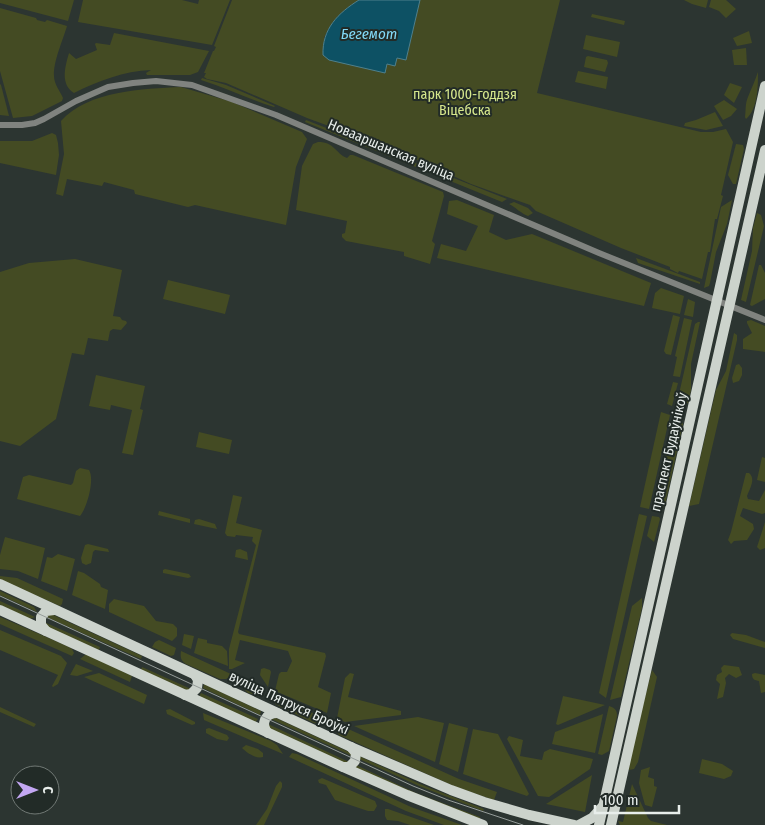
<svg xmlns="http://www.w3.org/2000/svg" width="765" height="825" viewBox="0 0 765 825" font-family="'Fira Sans Condensed',sans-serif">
<rect width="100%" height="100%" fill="#2c3531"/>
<!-- green -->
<g fill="#444b23">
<path d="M0 0H74L68 21 0 3Z"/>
<path d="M83 0H182L198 4 199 0H230L212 45 78 22Z"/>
<path d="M232 0H359C343 10 331 21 324 38L384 73 387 64 397 58 406 60 420 0H560L537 93 701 132H713L726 129 733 142 721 195 723 196 717 219H715L710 252H708L702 279 679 271 678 273 670 269V267L621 248 536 211 530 205 471 184 397 151 307 118 226 83 207 79 204 77 206 73H204L213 51H214L216 47 214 46Z"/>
<path d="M684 0H708L706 8 692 4Z"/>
<path d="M711 0H726L736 9 726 18 719 11 709 7Z"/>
<path d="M0 8 36 18 37 20 45 22 47 20 67 26C63 40 53 62 54 76 54 84 60 91 63 98L62 101 32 116 13 118 0 71Z"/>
<path d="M592 14 625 21 624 25 591 17Z"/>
<path d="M749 31 752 43 737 46 733 38Z"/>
<path d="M114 33 209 51 198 72 190 75H147L146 73 151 70C124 71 98 81 74 93 60 84 65 67 69 53L76 59 97 50 95 44 96 43 110 45Z"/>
<path d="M586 35 620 42 617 57 583 49Z"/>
<path d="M746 48 747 65H734L732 50Z"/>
<path d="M588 56 607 60 608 63 605 72 584 67 586 57Z"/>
<path d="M578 71 608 77 606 89 575 82Z"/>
<path d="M758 72C758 86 758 109 746 119L745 117C746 110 745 104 748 97 751 89 755 81 758 72Z"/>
<path d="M202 78 226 85 275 106 274 107C249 99 226 88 201 80Z"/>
<path d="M730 83 742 87 734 103 724 95Z"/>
<path d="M0 84 1 85 9 116 0 115Z"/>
<path d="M181 87 232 102 302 132 307 139 296 167 286 225 195 205 188 207 135 194 134 190 104 182 102 186 67 179 63 196 56 194 64 154 61 121C89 90 143 89 181 87Z"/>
<path d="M724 100 737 109 731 116 723 120 714 106Z"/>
<path d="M715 112 723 126 706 130 684 126 685 123 696 120Z"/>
<path d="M306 120 507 199 502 202 305 122Z"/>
<path d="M52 133 56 135 58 143 59 155 56 175 0 163V141H32Z"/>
<path d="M318 142C335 142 335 153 347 158L350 155H353L443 192 444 196 432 241 435 244 430 264 404 256V252L346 241 342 237V234L345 233 347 221 296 210 302 166 313 144Z"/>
<path d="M736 144 743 145 744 149 736 184H733L728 175Z"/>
<path d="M457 200 494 215 489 232 506 240 532 234 651 283 644 306 437 258 441 244 466 251 478 226 447 214 449 201Z"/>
<path d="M732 200 727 224 716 252 710 283 709 286 704 288 721 207Z"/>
<path d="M514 202 528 208 533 213 528 216C522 214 515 207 509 204Z"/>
<path d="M757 213 761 215 764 226 746 302 741 300 752 251 753 228Z"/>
<path d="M636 258 700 282V284L638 263Z"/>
<path d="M75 259 122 270 113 316 120 317 122 320 126 321 127 323 121 330 113 329 110 331 108 341 88 338 84 355 72 353 56 419 20 446 0 441V272L29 263Z"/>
<path d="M759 265H761L765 273V299L752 306 750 305Z"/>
<path d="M168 280 230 295 225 314 163 299Z"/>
<path d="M661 288 684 296 680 314 652 308 655 293Z"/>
<path d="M688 299 695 302 693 317 684 315Z"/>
<path d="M673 315 680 317 671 355 666 354 664 351Z"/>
<path d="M684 318 692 320 680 377 673 376 677 357 675 356Z"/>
<path d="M751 320 765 326V352L743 349V339L752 333 747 323V321Z"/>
<path d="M698 322H700L691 364V390L688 403 676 407 695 324Z"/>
<path d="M734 333 737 335V340L699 504 689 506 716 390 726 371Z"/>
<path d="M739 364 742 368V375L739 381 733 383 732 378 736 365Z"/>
<path d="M96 375 145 386 140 409 143 410 133 455 122 453 132 410 111 405 110 410 89 406Z"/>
<path d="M673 382 678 383 672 406 667 404Z"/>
<path d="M661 412 670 415 649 509 640 507Z"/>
<path d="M675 416 679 417 683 424 665 505 661 510 653 508Z"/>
<path d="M199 432 232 440 229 454 196 447Z"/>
<path d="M762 457 765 458V482L757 480Z"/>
<path d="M80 468 89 470C95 479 87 508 80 516L17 499 23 477 29 475 71 485 73 483 76 471Z"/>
<path d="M746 473H749C756 479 750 488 747 496L748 499 759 501 765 490V513L762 514 743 508 740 516 753 524 754 529 747 540 734 541 731 544 728 540 731 532Z"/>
<path d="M233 495 242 497 236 523 262 530 238 632 239 634 325 653 326 656 318 687 331 693 327 713 275 691 279 674 281 672H287L292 661 288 651 240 640 235 660 245 663 232 669H229V649L256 545 252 541 253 537 236 535 235 537 227 536 225 533Z"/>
<path d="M159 511 190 519V523L158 515Z"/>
<path d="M639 514 647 516 606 698 599 693Z"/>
<path d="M652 516 659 517 660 519 654 542 647 536Z"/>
<path d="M199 519 215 524 217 529 194 524 195 520Z"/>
<path d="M765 522V548L760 550 757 547Z"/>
<path d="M5 537 45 548 38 579 18 571 0 569V555Z"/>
<path d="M88 544 108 549 109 552 95 550 93 552 91 563 86 565 82 563 81 558 85 545Z"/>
<path d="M240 549 247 552 248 560 235 557 236 550Z"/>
<path d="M58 554 75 559 67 591 41 581 47 557 52 558Z"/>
<path d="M165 569 189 574 191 577 188 578 163 573V570Z"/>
<path d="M78 571 84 573 100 584 101 587 108 590 105 609 72 595Z"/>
<path d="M0 576 17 578 63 599 62 604 60 606 0 580Z"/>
<path d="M0 591 34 607 37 612 0 595Z"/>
<path d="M642 598V608L621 697 610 700 632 606Z"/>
<path d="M114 599 144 606 156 621 173 624 177 628V636L172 641 109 612V604Z"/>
<path d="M0 601 35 617 30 619 0 605Z"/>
<path d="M49 613 142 656 141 659 44 616Z"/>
<path d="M0 617 67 646 72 649 74 653 72 656 0 624Z"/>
<path d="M42 621 100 647 99 650 44 626Z"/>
<path d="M0 630 61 656 67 663 58 684 53 687 52 686 58 675 0 650Z"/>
<path d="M732 633 746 635 765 642V648L733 639 730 635Z"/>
<path d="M184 634 194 636 191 649 182 645Z"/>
<path d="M198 638 207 640V643L222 646 227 651 228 666 194 653Z"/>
<path d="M159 640 176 648 174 655 171 656 152 647 155 642Z"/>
<path d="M181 651 244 680 242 684 228 678 226 679H220L186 664C181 661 180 657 181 651Z"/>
<path d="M85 655H88L132 676 130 682 80 659Z"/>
<path d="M76 664 93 671 77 676 70 675Z"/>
<path d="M724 665 739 667 742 675 736 678 729 674 725 678 726 683 723 697 717 699 720 684 716 680 717 675 722 672 721 668Z"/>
<path d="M142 667 191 689 187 691 141 670Z"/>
<path d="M264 668 270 670 271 672 268 687 260 675 261 669Z"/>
<path d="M652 670 657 677 638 762 634 769 629 770 630 754Z"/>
<path d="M99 673 147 695 144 704 84 677Z"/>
<path d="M350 673 354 674 348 697 401 711V715L345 722 337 718 345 678Z"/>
<path d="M755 673 765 675V692L761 693 759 681C755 680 752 680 752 674Z"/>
<path d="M204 684 261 711 260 715 203 688Z"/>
<path d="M253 685 261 689V691L257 695 248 693 242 687Z"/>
<path d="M201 693 258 719 255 723 199 697Z"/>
<path d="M274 695 326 719 323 722 314 723 275 704Z"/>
<path d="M563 696 605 705 558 725 556 724Z"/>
<path d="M609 706C615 708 617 710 617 716L609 751 602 755 598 754Z"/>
<path d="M0 707 36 724 34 727 0 712Z"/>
<path d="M170 709 195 722V724L192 725 167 714 166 710Z"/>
<path d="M203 713 271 741 277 745 283 754 204 720Z"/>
<path d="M603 714 595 753 552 744 555 732Z"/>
<path d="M418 717 444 723 435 762 354 726Z"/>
<path d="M276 718 351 753 352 756 271 719Z"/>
<path d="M335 723 459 779 497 792 494 800 456 787 339 735 335 730Z"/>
<path d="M449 723 468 728 458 772 439 764Z"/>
<path d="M268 724 349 762 345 764 270 729Z"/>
<path d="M209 728 227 735 229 738 227 741 217 739 206 733V729Z"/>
<path d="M473 729 498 734 529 794 527 796 463 774Z"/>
<path d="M509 736 523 740 520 756 542 760 544 752 550 749 593 759 590 769 549 797 538 796 507 739Z"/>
<path d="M246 745 258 749 263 753V757C256 759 247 753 242 748Z"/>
<path d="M292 753 297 754 411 807 462 825H444L406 811 289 757Z"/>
<path d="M359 756 420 784 484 809 483 811 419 786 359 759Z"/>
<path d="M702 759 722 764 733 771 731 776 724 779 699 773Z"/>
<path d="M356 765 416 793 480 817V819L449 808 353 767Z"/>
<path d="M650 767 648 777 654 779V786L657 787 652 807 645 805 639 783 641 770Z"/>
<path d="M592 775 585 812 546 804Z"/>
<path d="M322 778 375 801 377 806 374 811H368L335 800 326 785 319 783 318 780Z"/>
<path d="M280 781 282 783V787L264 825H256L267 809 276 786Z"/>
<path d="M632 784 648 818 651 821 667 825H620L618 821 623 822Z"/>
<path d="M385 809H388L434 825H410L398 821 387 820 385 816Z"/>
</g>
<!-- water -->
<path fill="#0d5164" stroke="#4f808c" d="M359 0H420L406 60 397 58 395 66 387 64 385 73 329 60 323 55C322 29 338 13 359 0Z"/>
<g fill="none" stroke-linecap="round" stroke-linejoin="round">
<!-- minor -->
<path stroke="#80837f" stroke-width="6" d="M0 125H22L35 123 44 119 76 101 108 87 133 83 156 81 192 85 276 115 599 253 765 320"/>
<!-- primary -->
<g stroke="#ccd3cc" stroke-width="10">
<path d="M0 584 351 747 451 790 484 802 529 815 574 825"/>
<path d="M0 610 343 767 407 795 483 825"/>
<path d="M46 631 41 625V617L46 611 54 610"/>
<path d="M185 695 191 694 197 688 198 680 195 675"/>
<path d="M268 733C260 724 265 713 277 713"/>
<path d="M343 767H349L355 761 356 753 351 747"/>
<path d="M579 825 592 818 602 807"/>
<path d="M599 825 765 86"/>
<path d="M611 825 765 150"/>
</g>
<!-- tram -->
<path stroke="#969d9a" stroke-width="1" d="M0 596 413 786 448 800 523 825"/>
</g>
<g text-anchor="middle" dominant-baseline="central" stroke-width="4" stroke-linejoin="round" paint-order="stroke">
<!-- park labels -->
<g font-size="14" fill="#d6e78c" stroke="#222b27">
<text x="465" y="94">парк 1000-годдзя<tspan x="465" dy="16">Віцебска</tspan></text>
</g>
<!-- street labels -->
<g font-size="14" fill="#e8eeeb" stroke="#222b27">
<text transform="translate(391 150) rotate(23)">Новааршанская вуліца</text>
<text transform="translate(669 452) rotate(-77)">праспект Будаўнікоў</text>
<text transform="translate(289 703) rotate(25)">вуліца Пятруся Броўкі</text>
</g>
<!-- water labels -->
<g font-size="15" font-style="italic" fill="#82d9f7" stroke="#222b27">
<text x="369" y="34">Бегемот</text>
</g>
</g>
<!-- north arrow -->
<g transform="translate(35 790) rotate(90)"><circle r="24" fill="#222b27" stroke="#717975"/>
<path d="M0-4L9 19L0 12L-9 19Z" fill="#c3a7f2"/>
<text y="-8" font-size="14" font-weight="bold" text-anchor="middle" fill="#e8eeeb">С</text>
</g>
<!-- scale -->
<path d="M595 805v8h84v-8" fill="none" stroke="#e8eeeb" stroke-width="2.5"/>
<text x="602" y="805" font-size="15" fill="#e8eeeb" stroke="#222b27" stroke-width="4" paint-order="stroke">100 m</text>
</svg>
